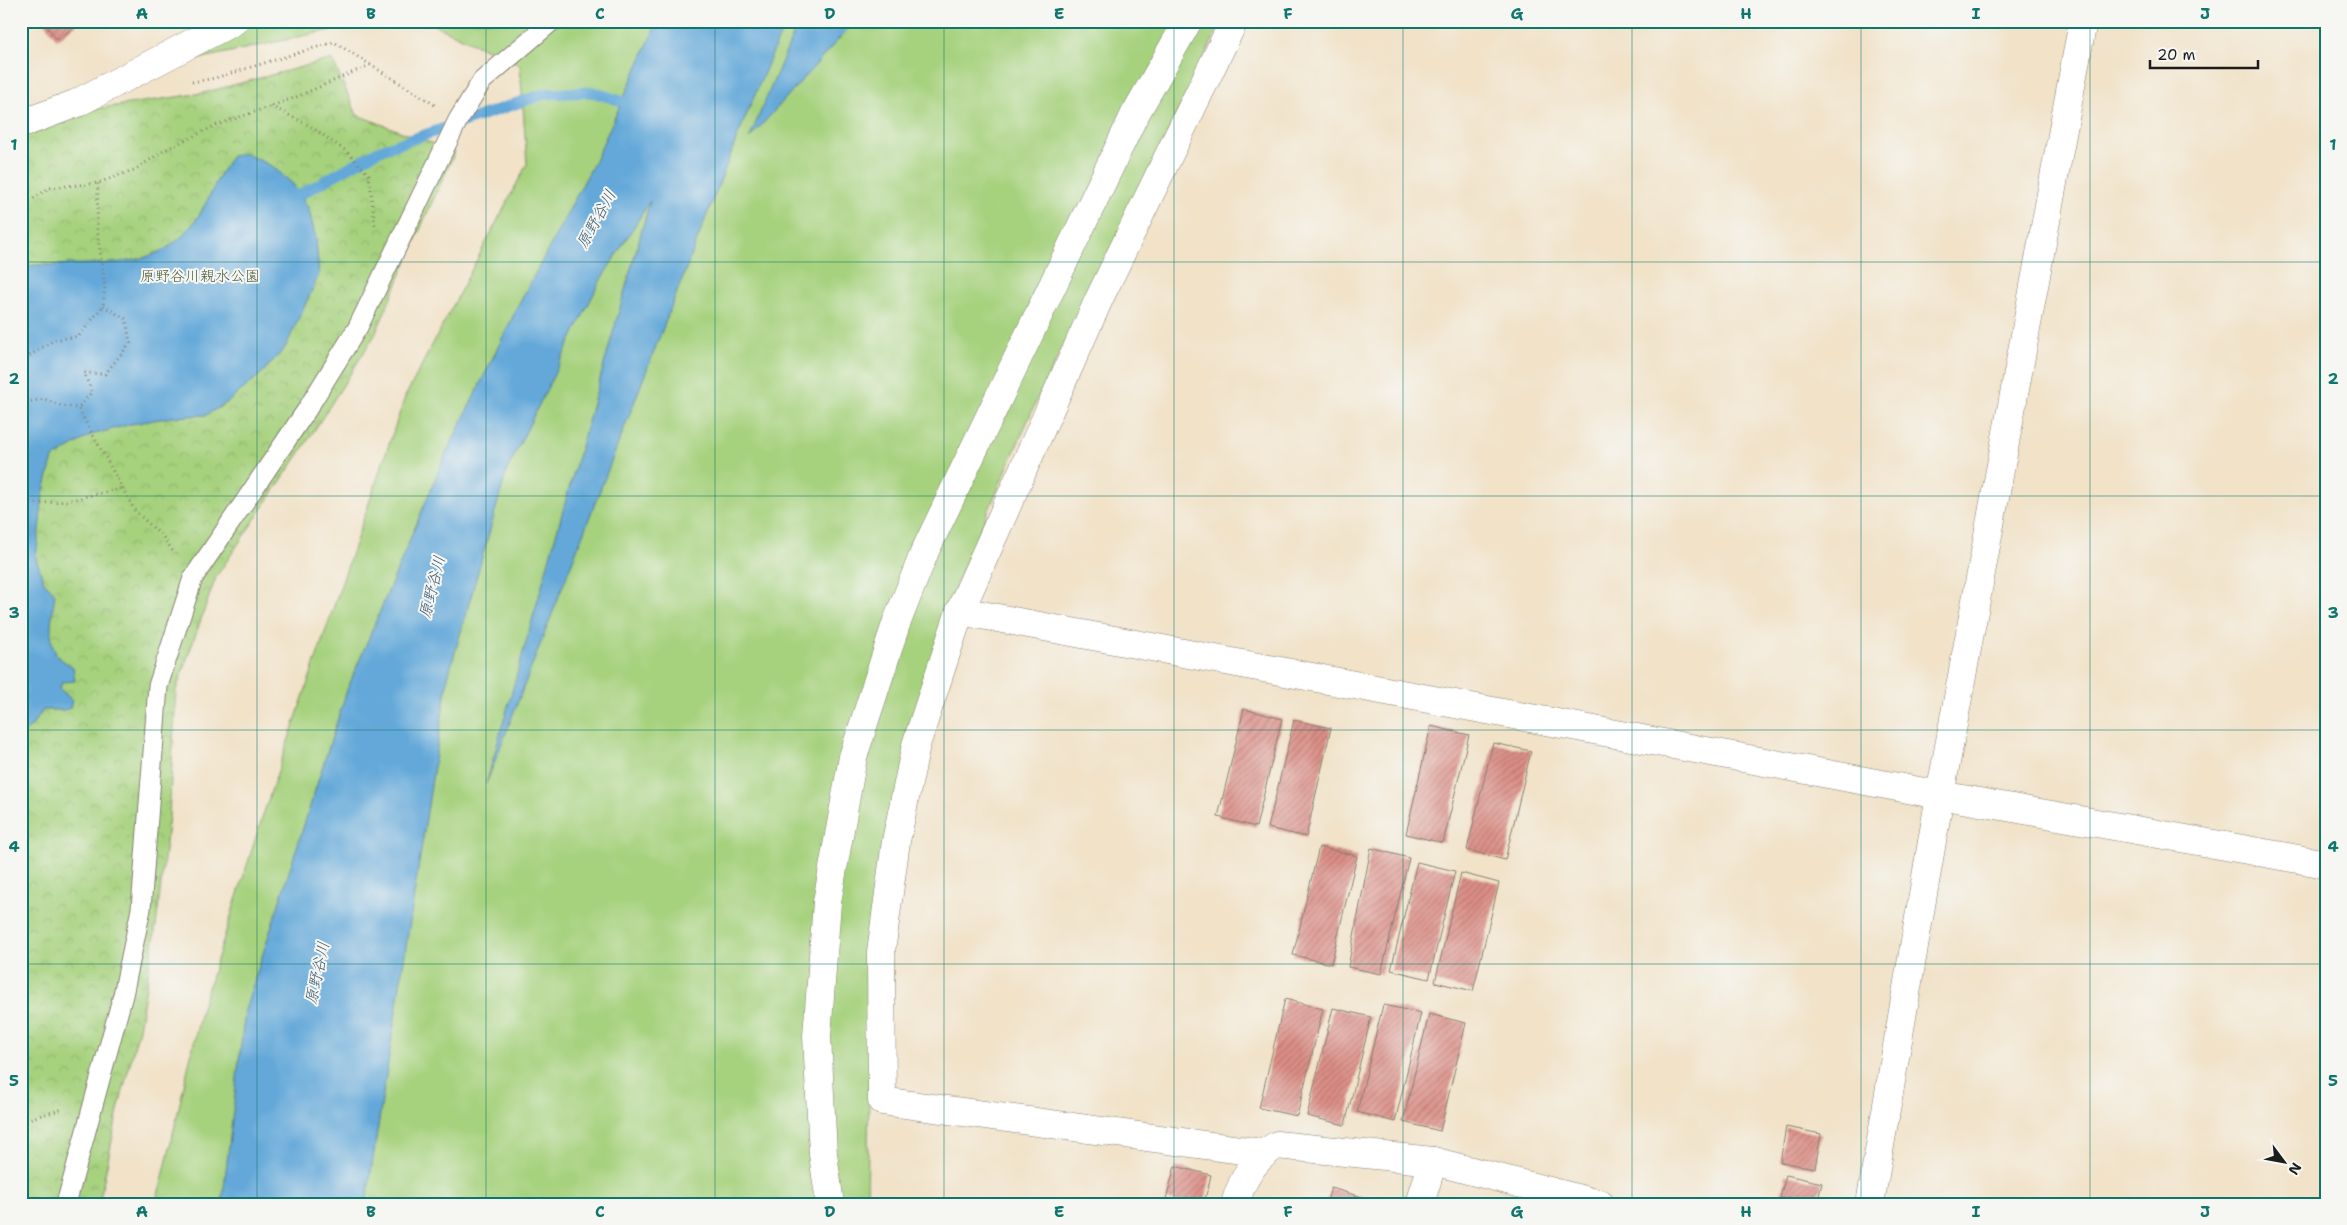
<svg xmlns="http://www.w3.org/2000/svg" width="2347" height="1225" viewBox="0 0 2347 1225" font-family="'Shantell Sans','Klee One',sans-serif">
<defs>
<pattern id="park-crowns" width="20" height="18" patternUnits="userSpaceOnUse" patternTransform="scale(1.25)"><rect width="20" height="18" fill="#a6d17d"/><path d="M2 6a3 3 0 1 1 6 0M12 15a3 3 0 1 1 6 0" fill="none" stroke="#8eb36b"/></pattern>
<pattern id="building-hatch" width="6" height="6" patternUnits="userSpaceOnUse" patternTransform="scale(1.25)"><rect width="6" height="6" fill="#dc8e86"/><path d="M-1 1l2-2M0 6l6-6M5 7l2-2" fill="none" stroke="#b2736d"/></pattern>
</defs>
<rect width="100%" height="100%" fill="#f6f6f2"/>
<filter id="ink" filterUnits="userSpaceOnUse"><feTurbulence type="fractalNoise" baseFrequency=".02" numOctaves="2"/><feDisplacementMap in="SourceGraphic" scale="10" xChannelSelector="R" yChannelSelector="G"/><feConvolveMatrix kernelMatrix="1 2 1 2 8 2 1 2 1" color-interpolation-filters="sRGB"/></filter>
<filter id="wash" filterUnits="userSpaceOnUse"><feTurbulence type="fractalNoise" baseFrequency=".0096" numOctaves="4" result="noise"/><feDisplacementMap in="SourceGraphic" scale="20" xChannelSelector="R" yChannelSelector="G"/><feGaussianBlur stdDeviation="1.12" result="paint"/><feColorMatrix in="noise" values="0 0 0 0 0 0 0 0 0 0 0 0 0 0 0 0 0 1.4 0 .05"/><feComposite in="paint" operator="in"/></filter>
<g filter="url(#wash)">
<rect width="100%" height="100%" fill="#f1e2c8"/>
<!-- grass -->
<path fill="#a6d17d" stroke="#61764c" d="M243 21H1222L1036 402 947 605 872 935 867 1204H155L163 1177 202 1007 263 815 405 397 527 164 520 65 432 24 344 27 167 66Z"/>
<!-- park -->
<path fill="url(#park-crowns)" stroke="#61764c" d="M332 59 357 115 455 152 424 220 375 335 303 448 216 577 176 690 169 816 156 926 139 1029 119 1106 99 1204H21V138L95 109 203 93Z"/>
<!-- water -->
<g fill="#63a8d9" stroke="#40627a">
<path d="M658 21H786L738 135 486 784 650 201 600 281 507 470 448 677 366 1204H222L245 1010 347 690 444 458 517 308 595 161Z"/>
<path d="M799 21H855L749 139Z"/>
<path d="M244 153 272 166 293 184 309 210 316 239 319 275 285 348 261 374 228 402 206 415 172 417 131 424 91 435 53 458 43 494 36 558 44 582 55 594C53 611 47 635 55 652 58 659 67 663 73 667L75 681 62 682 60 689 72 700 70 708 64 710H43L31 727 21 734V268C31 264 44 265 55 265 102 262 152 270 187 231 207 210 214 179 232 156Z"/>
</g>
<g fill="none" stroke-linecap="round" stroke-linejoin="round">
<!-- stream -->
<path stroke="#63a8d9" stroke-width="11" d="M287 202 378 151 544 94 593 92 636 106"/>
</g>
<g id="blocks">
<!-- building -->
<g fill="url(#building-hatch)">
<path d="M43 21H81L57 40Z"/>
<path d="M1244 709 1282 719 1256 827 1218 817Z"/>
<path d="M1294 720 1331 728 1306 837 1268 828Z"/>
<path d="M1431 726 1469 735 1443 843 1406 834Z"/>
<path d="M1493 743 1531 751 1505 860 1467 850Z"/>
<path d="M1319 847 1357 856 1331 964 1293 955Z"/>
<path d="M1371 848 1409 858 1381 974 1348 967Z"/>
<path d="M1417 862 1455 871 1429 979 1391 970Z"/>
<path d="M1461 873 1499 883 1473 991 1435 982Z"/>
<path d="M1285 999 1323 1009 1297 1116 1259 1108Z"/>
<path d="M1383 1005 1421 1013 1395 1122 1357 1112Z"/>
<path d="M1333 1008 1371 1017 1345 1125 1307 1116Z"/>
<path d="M1429 1014 1466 1023 1440 1131 1403 1122Z"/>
<path d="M1786 1127 1821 1134 1815 1168 1780 1162Z"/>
<path d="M1175 1166 1211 1175 1204 1204H1185L1166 1199Z"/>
<path d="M1786 1175 1822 1183 1817 1204 1780 1198Z"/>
<path d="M1331 1188 1382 1203V1204H1326Z"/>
</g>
</g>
</g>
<g filter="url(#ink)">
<use href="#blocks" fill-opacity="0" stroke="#867f72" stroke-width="1"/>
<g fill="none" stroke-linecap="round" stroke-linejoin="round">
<defs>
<path id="lane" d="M66 1204 123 995 141 909 158 686 193 578 306 411 358 327 458 120 482 81 552 21"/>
<g id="street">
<path d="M1234 21 1099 299 960 611 916 745 896 841 881 952 882 1101 1263 1153"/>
<path d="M21 124 77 103 234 21"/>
<path d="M960 611 1940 795 2326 864"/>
<path d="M830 1204 823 1154 817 1036 827 902 853 757 896 624 925 551 1134 116 1188 21"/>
<path d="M1235 1204C1242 1179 1254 1158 1277 1145L1433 1161 1600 1204"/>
<path d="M1420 1204 1433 1161"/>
<path d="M1870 1204 1940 795 2083 21"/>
</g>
</defs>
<!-- lane casing -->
<use href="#lane" stroke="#867f72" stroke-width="21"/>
<!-- street casing -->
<use href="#street" stroke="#867f72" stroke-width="29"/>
<!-- path -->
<g stroke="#867f72" stroke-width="3" stroke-dasharray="1 4" stroke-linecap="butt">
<path d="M192 82 215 78 334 42 435 105"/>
<path d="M271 106 310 126 346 151 369 175 375 225"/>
<path d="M21 207 49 188 98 183 136 169 165 150 217 125 294 98 370 65"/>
<path d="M103 306 126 319 130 343 105 374 84 373 92 392 78 408 135 511 163 537 175 554"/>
<path d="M21 361 54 340 79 336 103 306 105 287 97 229 98 183"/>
<path d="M21 403 44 399 62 406 78 408"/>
<path d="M21 505 67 501 123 488"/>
<path d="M21 1121 63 1109"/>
</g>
<!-- lane -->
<use href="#lane" stroke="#fff" stroke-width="19"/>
<!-- street -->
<use href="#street" stroke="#fff" stroke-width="28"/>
</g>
</g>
<!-- grid -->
<path fill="none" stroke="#0f766e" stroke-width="1" stroke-opacity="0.55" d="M257 21V1204M486 21V1204M715 21V1204M944 21V1204M1174 21V1204M1403 21V1204M1632 21V1204M1861 21V1204M2090 21V1204M21 262H2326M21 496H2326M21 730H2326M21 964H2326"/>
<g text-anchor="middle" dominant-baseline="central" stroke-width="4" stroke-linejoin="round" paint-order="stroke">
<!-- park labels -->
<g font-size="15" fill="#4c5b3e" stroke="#f6f6f2">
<text x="200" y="276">原野谷川親水公園</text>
</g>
<!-- water labels -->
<g font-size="16" font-style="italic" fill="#3c5b71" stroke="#f6f6f2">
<text transform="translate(596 219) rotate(-61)">原野谷川</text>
<text transform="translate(432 587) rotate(-76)">原野谷川</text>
<text transform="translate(317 973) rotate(-78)">原野谷川</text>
</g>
</g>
<!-- margin -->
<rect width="2347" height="1225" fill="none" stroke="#f6f6f2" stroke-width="55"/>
<!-- north arrow -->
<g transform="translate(2284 1162) rotate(122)" stroke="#f6f6f2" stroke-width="4" paint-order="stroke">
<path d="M0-4L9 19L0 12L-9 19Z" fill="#1c1c1c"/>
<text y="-8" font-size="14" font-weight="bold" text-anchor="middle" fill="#1c1c1c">N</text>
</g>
<!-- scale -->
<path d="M2150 60v8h108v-8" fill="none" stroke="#1c1c1c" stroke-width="2.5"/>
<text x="2157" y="60" font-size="15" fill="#1c1c1c" stroke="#f6f6f2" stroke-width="4" paint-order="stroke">20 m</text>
<rect x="28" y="28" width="2292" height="1170" fill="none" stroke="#0f766e" stroke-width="2"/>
<g font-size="16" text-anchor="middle" font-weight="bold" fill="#0f766e">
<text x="142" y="19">A</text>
<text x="371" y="19">B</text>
<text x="600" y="19">C</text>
<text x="830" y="19">D</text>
<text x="1059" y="19">E</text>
<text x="1288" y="19">F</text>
<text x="1517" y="19">G</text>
<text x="1746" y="19">H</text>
<text x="1976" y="19">I</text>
<text x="2205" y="19">J</text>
<text x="14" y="150">1</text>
<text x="2333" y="150">1</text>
<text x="14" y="384">2</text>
<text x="2333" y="384">2</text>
<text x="14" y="618">3</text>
<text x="2333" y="618">3</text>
<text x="14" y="852">4</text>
<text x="2333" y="852">4</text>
<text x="14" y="1086">5</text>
<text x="2333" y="1086">5</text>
<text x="142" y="1217">A</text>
<text x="371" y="1217">B</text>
<text x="600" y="1217">C</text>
<text x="830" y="1217">D</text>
<text x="1059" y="1217">E</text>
<text x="1288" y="1217">F</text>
<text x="1517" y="1217">G</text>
<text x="1746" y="1217">H</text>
<text x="1976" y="1217">I</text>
<text x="2205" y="1217">J</text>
</g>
</svg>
